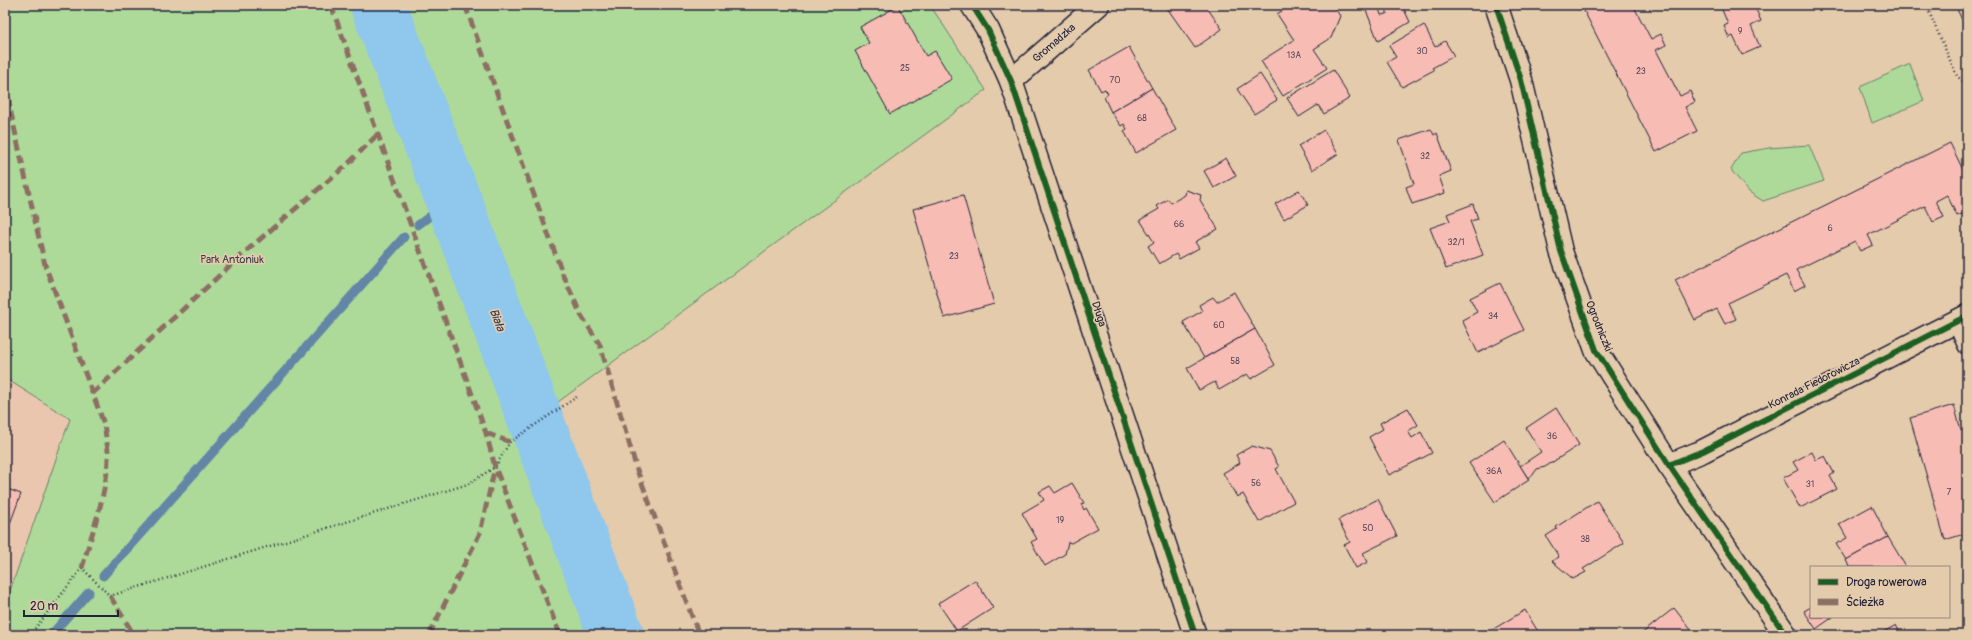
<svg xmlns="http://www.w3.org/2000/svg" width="1972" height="640" viewBox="0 0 1972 640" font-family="Pangolin,sans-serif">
<rect width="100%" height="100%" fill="#e4cbac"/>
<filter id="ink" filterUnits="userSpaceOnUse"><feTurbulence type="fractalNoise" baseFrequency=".025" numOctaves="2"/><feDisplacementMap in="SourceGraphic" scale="8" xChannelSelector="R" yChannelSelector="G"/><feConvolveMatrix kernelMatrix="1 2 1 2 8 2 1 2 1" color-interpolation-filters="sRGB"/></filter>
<g filter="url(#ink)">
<!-- built -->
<path fill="#eac6ae" d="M5 378 71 419 5 605Z"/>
<!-- green -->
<g fill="#adda99" stroke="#687e6a">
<path d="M5 5H378L540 432 615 635H5V605L70 419 5 378Z"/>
<path d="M396 5H930L986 90 547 410Z"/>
<path d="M1910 64 1924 101 1872 123 1860 87Z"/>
<path d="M1809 145 1824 181 1763 201 1749 192 1731 170 1741 153 1769 148Z"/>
</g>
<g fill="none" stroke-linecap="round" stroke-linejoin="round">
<!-- stream -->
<g stroke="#6385a6" stroke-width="9">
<path d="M418 225 453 199"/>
<path d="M103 576 404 237"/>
<path d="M51 635 89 592"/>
</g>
<!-- river -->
<path stroke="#8fc7ed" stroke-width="56" d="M378 5 453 199 616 635"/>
</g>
<!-- building -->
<g fill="#f7bcb3" stroke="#22223b">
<path d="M1165 5H1205L1222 29 1195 48Z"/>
<path d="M1292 5H1333L1340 16 1331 38 1314 49 1327 68 1283 96 1261 61 1294 40 1277 14Z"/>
<path d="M1364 5H1378L1381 15 1387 14V8L1395 5H1402L1410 22 1378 41Z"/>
<path d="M1581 5H1633L1651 39 1661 34 1666 45 1656 50 1680 96 1690 91 1695 102 1685 107 1697 131 1656 152Z"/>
<path d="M1720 5H1742L1744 9 1754 5 1761 21 1751 26 1760 47 1742 55 1733 36 1729 38 1724 26 1728 24Z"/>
<path d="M1955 5H1967V23L1964 24Z"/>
<path d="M898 6 926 56 935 51 952 79 890 114 855 51 869 43 860 27Z"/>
<path d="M1424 25 1435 47 1445 41 1454 56 1432 68 1434 70 1402 87 1387 62 1396 57 1389 46Z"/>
<path d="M1129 47 1152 88 1111 112 1104 97 1108 94 1105 89 1101 91 1089 70Z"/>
<path d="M1333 70 1350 98 1324 114 1318 105 1299 117 1287 98Z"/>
<path d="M1260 74 1277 100 1254 114 1237 89Z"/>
<path d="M1152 88 1176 130 1136 153 1124 131 1127 129 1124 124 1121 126 1111 112Z"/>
<path d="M1431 129 1434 135 1437 133 1451 171 1439 176 1445 193 1412 204 1406 187 1414 184 1399 140Z"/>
<path d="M1324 130 1338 154 1312 170 1298 146Z"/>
<path d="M1950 143 1967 178V212L1957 216 1947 195 1936 201 1944 217 1933 222 1925 206 1868 235 1873 245 1860 251 1855 241 1796 270 1805 285 1794 291 1786 275 1728 303 1736 319 1725 324 1717 309 1695 320 1675 280Z"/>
<path d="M1226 158 1236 176 1214 188 1204 171Z"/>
<path d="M1186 190 1201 195 1200 200 1218 229 1195 242 1199 248 1179 259 1176 254 1159 264 1148 246 1154 242 1140 220 1159 209 1157 206 1168 199 1171 203 1185 195Z"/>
<path d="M1299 190 1308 205 1284 219 1275 204Z"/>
<path d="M963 195 994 304 944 318 913 209Z"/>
<path d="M1473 204 1478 219 1470 221 1483 255 1446 269 1430 228 1450 221 1447 214Z"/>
<path d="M1500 283 1524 330 1478 353 1462 320 1477 312 1470 298Z"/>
<path d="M1234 292 1255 329 1204 358 1183 322 1202 311 1199 305 1213 297 1217 302Z"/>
<path d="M1255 329 1275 365 1251 379 1247 374 1219 390 1215 382 1199 390 1187 368Z"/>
<path d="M1954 405 1961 430 1967 428V442H1964L1967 451V533L1945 540 1910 418Z"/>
<path d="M1408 408 1418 425 1408 431 1412 438 1421 432 1432 453 1389 475 1369 437 1383 429 1380 423Z"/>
<path d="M1556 408 1579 445 1545 467 1537 469 1532 476 1528 478 1520 466 1541 452 1526 428Z"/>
<path d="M1504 440 1529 480 1495 502 1469 463Z"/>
<path d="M1252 446 1270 451 1279 467 1276 469 1294 502 1259 522 1243 494 1237 497 1223 473 1240 463 1236 455Z"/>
<path d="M1812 452 1816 460 1825 456 1834 473 1830 476 1837 489 1800 508 1783 478 1798 470 1793 462Z"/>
<path d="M1072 483 1084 503 1081 504 1084 510 1086 508 1098 528 1071 543 1068 542 1065 554 1045 566 1031 542 1037 539 1022 513 1044 500 1039 492 1050 486 1055 493Z"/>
<path d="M5 488 21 494 5 537Z"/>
<path d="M1378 499 1397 536 1363 553 1368 562 1356 568 1344 545 1350 542 1338 520Z"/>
<path d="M1597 501 1624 543 1583 569 1586 572 1573 579 1552 561 1559 557 1546 536 1557 529 1556 527Z"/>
<path d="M1872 506 1888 537 1846 560 1836 544 1847 538 1839 524Z"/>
<path d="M1888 537 1906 567H1849L1846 560Z"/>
<path d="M975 580 993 608 957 631 938 603Z"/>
<path d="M1811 607V617H1833L1816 629 1804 611Z"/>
<path d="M1674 608 1695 635H1640Z"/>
<path d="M1525 610 1540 635H1489L1487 633Z"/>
<path d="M1896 625 1901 635H1878Z"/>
</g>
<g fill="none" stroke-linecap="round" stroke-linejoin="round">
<defs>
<path id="service" d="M1956 322 1967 346"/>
<g id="minor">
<path d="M972 5 988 30 1011 81 1195 635"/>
<path d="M1496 5 1521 80 1561 251 1596 350 1669 465 1786 635"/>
<path d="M1011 81 1098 5"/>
<path d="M1669 465 1703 451 1967 316"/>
</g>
</defs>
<!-- service casing -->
<use href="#service" stroke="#22223b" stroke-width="20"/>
<!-- minor casing -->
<use href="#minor" stroke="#22223b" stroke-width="25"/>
<!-- path -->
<g stroke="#22223b" stroke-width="2.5" stroke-dasharray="1 3" stroke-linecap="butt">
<path d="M1926 5 1957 76 1967 85"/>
<path d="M30 635 82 568 110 596 468 484 495 467 510 442 578 396"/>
</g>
<!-- service -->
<use href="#service" stroke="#e4cbac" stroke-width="17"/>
<!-- minor -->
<use href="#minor" stroke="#e4cbac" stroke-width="22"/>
<!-- quiet -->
<g stroke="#8d6e63" stroke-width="5" stroke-dasharray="10 5" stroke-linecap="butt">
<path d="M331 5 486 433 495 467 560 635"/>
<path d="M465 5 563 275 581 315 600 345 637 470 699 635"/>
<path d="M5 67 10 109 45 265 104 424C105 432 107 442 108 451 109 488 92 532 82 568"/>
<path d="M92 394 237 259 350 162 377 135"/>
<path d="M486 433 510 442"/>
<path d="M110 596 134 635"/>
<path d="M429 635 480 533 495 467"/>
</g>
<defs>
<g id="cycleway">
<path d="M972 5 988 30 1011 81 1195 635"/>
<path d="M1496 5 1521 80 1561 251 1596 350 1669 465 1786 635"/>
<path d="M1669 465 1703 451 1967 316"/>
</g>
</defs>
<!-- cycleway casing -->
<use href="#cycleway" stroke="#e4cbac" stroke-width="8"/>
<!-- cycleway -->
<use href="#cycleway" stroke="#1b5e20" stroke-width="6"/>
</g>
</g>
<g text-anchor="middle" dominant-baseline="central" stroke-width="3.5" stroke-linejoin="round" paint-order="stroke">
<!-- number labels -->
<g font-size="9" fill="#574859">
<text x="1740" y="31">9</text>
<text x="1422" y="51">30</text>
<text x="1294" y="55">13A</text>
<text x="905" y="68">25</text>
<text x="1641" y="71">23</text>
<text x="1115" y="80">70</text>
<text x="1142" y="118">68</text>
<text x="1425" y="156">32</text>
<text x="1179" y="224">66</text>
<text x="1830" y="228">6</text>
<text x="1456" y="242">32/1</text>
<text x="954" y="256">23</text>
<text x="1493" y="316">34</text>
<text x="1219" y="325">60</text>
<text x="1235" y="361">58</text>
<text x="1552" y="436">36</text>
<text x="1494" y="471">36A</text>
<text x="1256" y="483">56</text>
<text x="1810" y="484">31</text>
<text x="1949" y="492">7</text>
<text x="1060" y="520">19</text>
<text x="1368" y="528">50</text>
<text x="1585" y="539">38</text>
</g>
<!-- street labels -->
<g font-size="11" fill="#22223b" stroke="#e4cbac">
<text transform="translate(1054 43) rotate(-41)">Gromadzka</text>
<text transform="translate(1099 314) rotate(72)">Długa</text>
<text transform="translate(1599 326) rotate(68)">Ogrodniczki</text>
<text transform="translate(1814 383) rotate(-27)">Konrada Fiedorowicza</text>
</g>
<!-- park labels -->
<g font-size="11" fill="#373e49" stroke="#e4cbac">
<text x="232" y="259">Park Antoniuk</text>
</g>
<!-- water labels -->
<g font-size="12" font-style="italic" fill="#323b56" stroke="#e4cbac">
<text transform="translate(497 320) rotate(69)">Biała</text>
</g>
</g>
<!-- margin -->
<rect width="1972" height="640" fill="none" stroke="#e4cbac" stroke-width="20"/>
<rect x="10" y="10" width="1952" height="620" fill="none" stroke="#22223b" stroke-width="1.5" filter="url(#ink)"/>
<!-- legend -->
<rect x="1810" y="566" width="140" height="52" fill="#e4cbac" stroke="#96877f"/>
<rect x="1818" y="579" width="20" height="6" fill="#1b5e20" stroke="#96877f"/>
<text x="1846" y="586" font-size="12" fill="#22223b">Droga rowerowa</text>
<rect x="1818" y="599" width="20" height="6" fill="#8d6e63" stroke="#96877f"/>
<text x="1846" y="606" font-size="12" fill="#22223b">Ścieżka</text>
<!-- scale -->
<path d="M24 610v6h94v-6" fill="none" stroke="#22223b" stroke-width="2"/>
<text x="30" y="610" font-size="12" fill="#22223b" stroke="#e4cbac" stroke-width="3" paint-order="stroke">20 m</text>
</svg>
